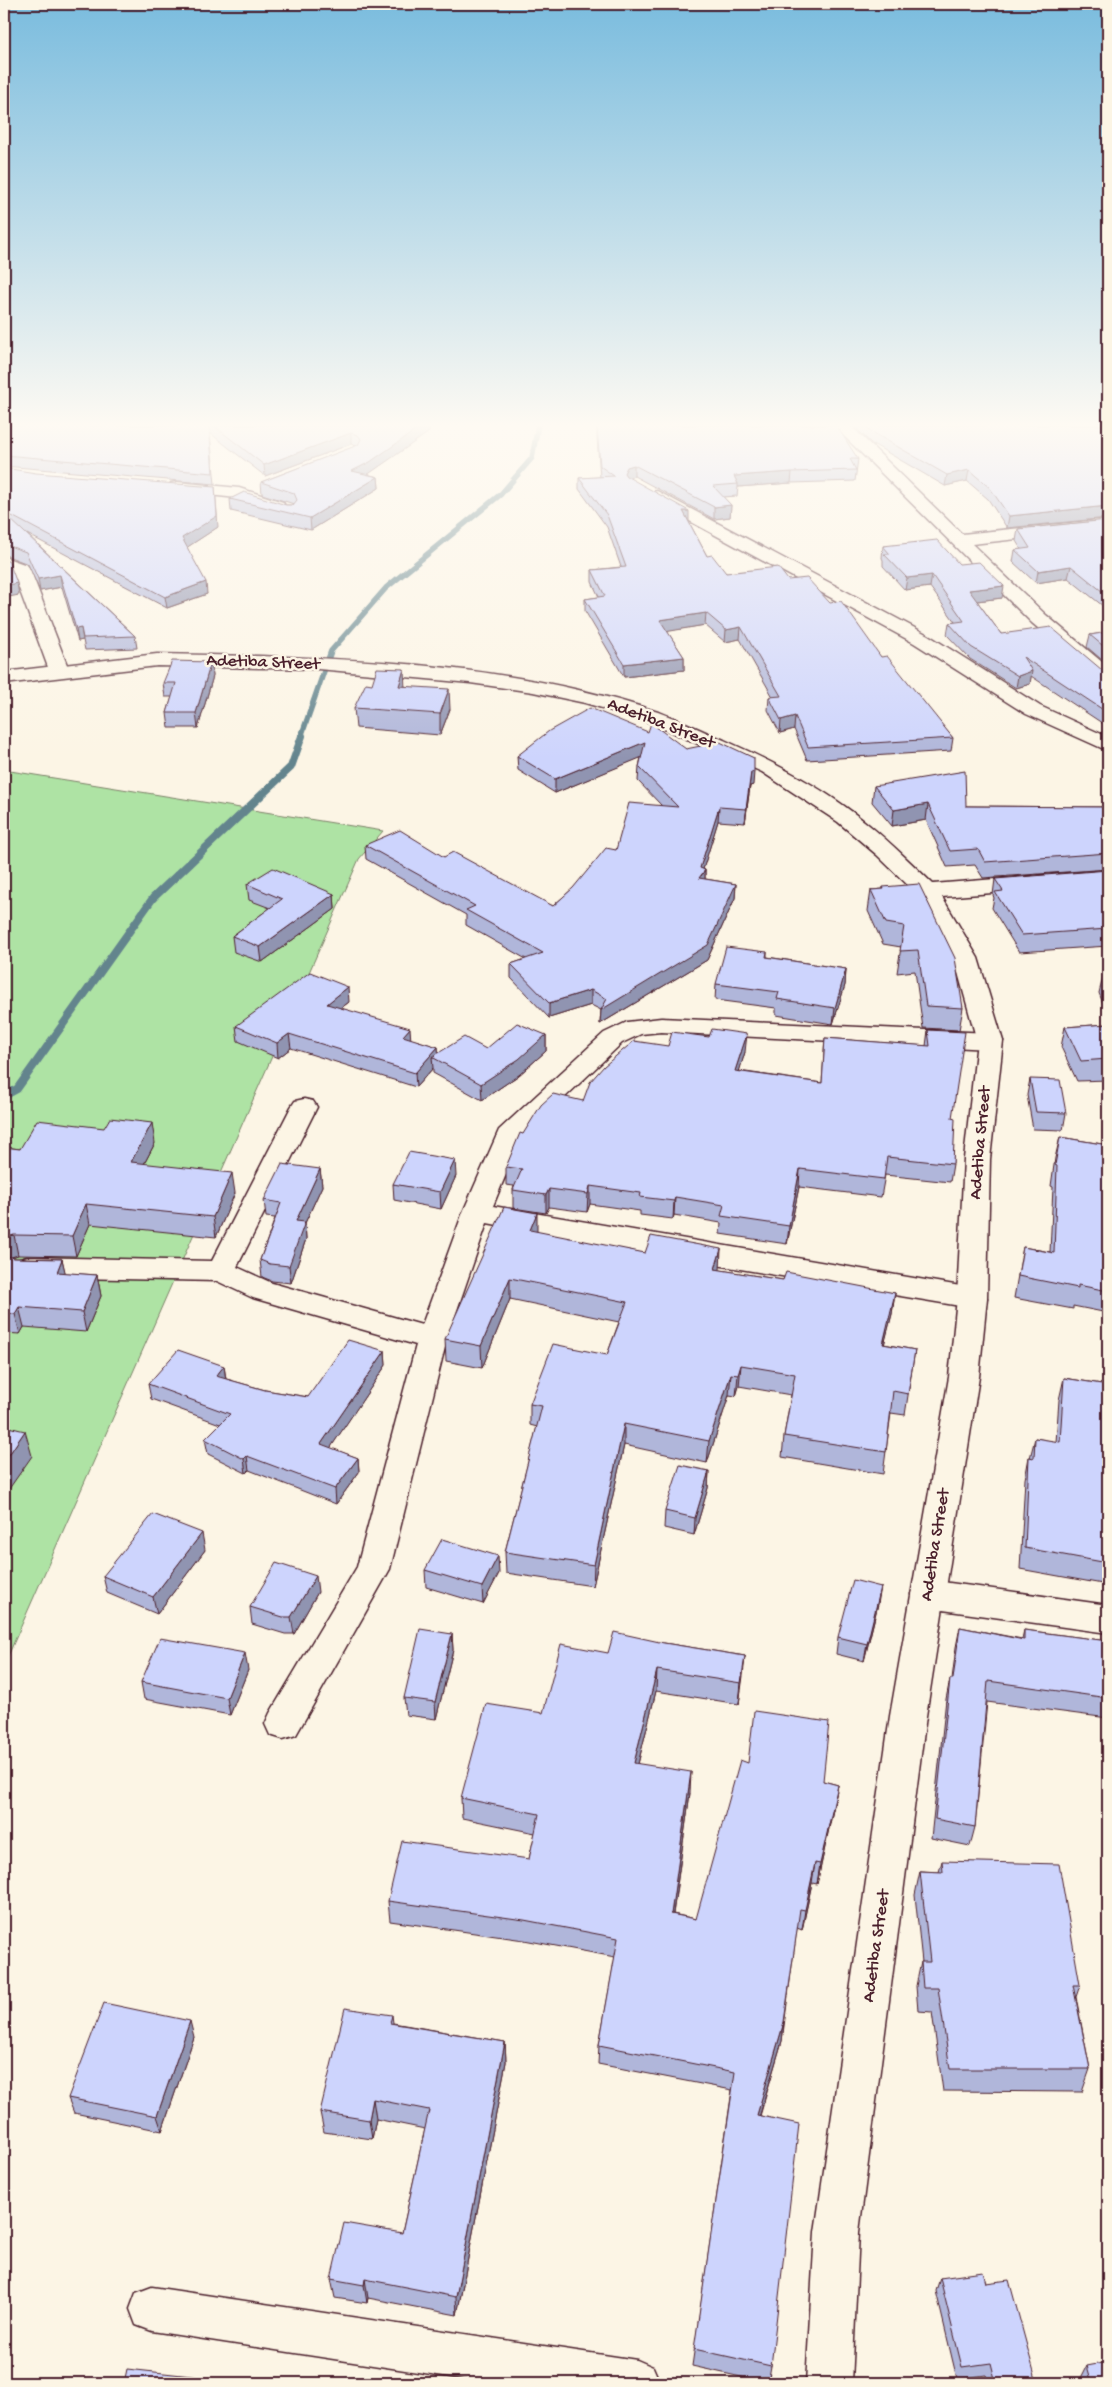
<svg xmlns="http://www.w3.org/2000/svg" width="1112" height="2387" viewBox="0 0 1112 2387" font-family="'Gochi Hand',sans-serif">
<rect width="100%" height="100%" fill="#fcf5e5"/>
<filter id="ink" filterUnits="userSpaceOnUse"><feTurbulence type="fractalNoise" baseFrequency=".02" numOctaves="2"/><feDisplacementMap in="SourceGraphic" scale="10" xChannelSelector="R" yChannelSelector="G"/><feConvolveMatrix kernelMatrix="1 2 1 2 8 2 1 2 1" color-interpolation-filters="sRGB"/></filter>
<g filter="url(#ink)">
<!-- green -->
<path fill="#aee3a4" stroke="#7c8168" d="M4 770 383 831 359 859 4 1665Z"/>
<g fill="none" stroke-linecap="round" stroke-linejoin="round">
<!-- stream-far1 -->
<path stroke="#64848d" stroke-width="5.5" d="M301 737 331 651 386 588 501 494 532 458 538 425"/>
<!-- stream -->
<path stroke="#64848d" stroke-width="8" d="M4 1096 17 1089 153 898 291 767 302 736"/>
<defs>
<g id="minor">
<path d="M833 425H850L962 534 1108 519V529L972 544 1046 615 1108 667V683L1101 681 1032 623Z"/>
<path d="M177 482 239 488 283 502 285 506 283 510 277 511 237 498 171 491 169 487 171 483Z"/>
<path d="M657 491 928 635 1040 706 1108 737V751L1026 714 914 643 651 500 649 496 651 492Z"/>
<path d="M4 557 27 565 30 569 69 670 66 674 59 676 52 674 49 670 13 572 4 568Z"/>
<path d="M661 1018 990 1033 999 1036 1003 1041 999 1046 990 1049 661 1032 641 1034 622 1043 520 1140 493 1206 972 1288 982 1291 987 1298 982 1305 972 1308 645 1253 487 1223 447 1339 390 1569 296 1735 283 1739 270 1735 265 1724 270 1713 357 1567 416 1345 253 1298 217 1281 27 1277 17 1274 13 1267 17 1260 27 1257 212 1261 291 1107 295 1101 304 1099 313 1101 317 1107 237 1267 272 1283 422 1325 463 1212 499 1130 604 1033 627 1022Z"/>
<path d="M928 1580 1108 1605V1633L928 1608 916 1604 911 1594 916 1584Z"/>
<path d="M152 2287 637 2360 653 2367 660 2383H489L152 2331 136 2325 130 2309 136 2293Z"/>
</g>
<path id="tertiary" d="M157 654C325 657 498 659 658 712 681 720 702 731 724 740 769 760 815 783 855 814 883 835 907 859 933 884L1108 870V884L942 897 978 958 1003 1041 990 1159 987 1298 979 1377 926 1716 859 2232 852 2383H806L815 2232 890 1716 949 1377 957 1298 964 1159 977 1041 954 958 918 895 877 855 838 822 762 772 646 721 585 703 533 692 470 683 318 669 157 666 4 684V672Z"/>
</defs>
<!-- minor casing -->
<use href="#minor" stroke="#4a1f2b" stroke-width="3"/>
<!-- tertiary casing -->
<use href="#tertiary" stroke="#4a1f2b" stroke-width="3"/>
<!-- minor -->
<use href="#minor" fill="#fcf5e5" fill-rule="evenodd"/>
<!-- tertiary -->
<use href="#tertiary" fill="#fcf5e5" fill-rule="evenodd"/>
</g>
<!-- wall -->
<g fill="#b0b6da" stroke="#4a1f2b">
<path d="M4 425H429V432L367 474 378 477 379 488 311 530 231 511 230 499 286 505H293L294 504 262 494 261 482 356 446 351 444 265 476 210 433 215 484 4 466Z"/>
<path d="M853 425H1108V518L1007 528 988 499 967 481 945 486 871 443Z"/>
<path d="M597 426 858 459 855 481 791 483 738 487 737 496 723 497 731 505 730 517 714 519 634 476 629 478 689 522 707 556 726 573 788 580 830 603 881 657 953 738 951 751 807 760 794 729 780 733 768 710 769 697H773L740 639 725 642 705 625 667 631 684 657V670L624 677 585 611V599L599 597 592 582V570L621 567 607 527 579 489V478L600 477 597 437Z"/>
<path d="M4 468 218 527 187 547 207 594 167 608 27 534 135 636 137 648 85 650 83 640 78 641 62 587 40 591 28 564 5 555 4 556Z"/>
<path d="M1108 520V610L1068 578 1036 583 1013 562 1015 550 1021 549 1016 541 1018 529Z"/>
<path d="M883 546 959 564 1002 598 977 601 1001 634 1108 672V727L1031 676 1030 684 1016 688 970 659 947 635 949 623 955 622 930 587 905 590 883 566V560L882 558Z"/>
<path d="M1108 632V665L1087 647 1090 635Z"/>
<path d="M211 662 213 676 198 728H169L167 713 172 697H165L163 683Z"/>
<path d="M405 686 450 709 440 735 356 728 354 708Z"/>
<path d="M686 749 753 785 750 786 745 823 718 821 703 869 705 870V879L736 884 735 898 707 960 600 1024 601 1010 591 1005 549 1018 511 978V964L526 959 466 925V915L366 859 365 845 444 857 553 906 616 850 662 806 638 781 639 767 641 757 555 793 518 770 517 756Z"/>
<path d="M874 786 966 806 1108 807V869L983 878 975 865 947 867 926 820 892 826 872 802Z"/>
<path d="M1108 870V946L1019 952 992 908 994 898 993 895 995 879Z"/>
<path d="M247 884 334 894 335 909 262 962 234 952 232 936 270 908 249 900Z"/>
<path d="M883 887 963 1008 959 1030 923 1028 915 971 897 973 901 947 883 944 868 911 871 890 883 889Z"/>
<path d="M767 952V957L846 969 845 985 833 1024 776 1015V1008L715 1000 716 984Z"/>
<path d="M1104 973H1108V1016L1099 993Z"/>
<path d="M349 1002 341 1008 411 1039 438 1047V1053L486 1049 546 1035V1051L519 1075 482 1100 433 1073V1068L416 1087 291 1048 278 1058 238 1041 236 1026Z"/>
<path d="M1108 1024V1080L1077 1081 1061 1047 1065 1027Z"/>
<path d="M928 1030 952 1118 953 1164 950 1182 885 1175 881 1197 799 1187 787 1244 720 1234 721 1223 674 1215 673 1219 640 1215V1211L590 1204 587 1212 549 1207 546 1213 513 1208V1190L514 1186 506 1185V1167L523 1134 583 1101 668 1046 745 1052 739 1071 822 1083 825 1038 926 1046Z"/>
<path d="M1030 1079 1066 1113 1063 1130 1033 1129 1027 1095Z"/>
<path d="M1060 1137 1108 1145V1313L1073 1306V1309L1014 1298 1023 1247 1050 1252 1053 1187 1051 1186 1055 1158Z"/>
<path d="M155 1143 144 1164 235 1193 216 1237 90 1224 76 1256 18 1255 11 1257 14 1258 62 1259 65 1273 97 1275 101 1296 86 1332 24 1327 20 1334 4 1333V1147L20 1149Z"/>
<path d="M320 1169 322 1186 305 1223 306 1239 291 1283 272 1281 262 1277 260 1260 275 1218 266 1217 264 1200Z"/>
<path d="M456 1176 441 1209 394 1200 393 1184Z"/>
<path d="M537 1232 720 1270 783 1280 895 1293 892 1314 884 1344 915 1350 905 1415 891 1413 883 1474 782 1457 784 1436 791 1395 739 1386 736 1396 729 1395 707 1463 624 1445 593 1586 506 1573 505 1552 537 1427 530 1425V1404L607 1355 619 1322 510 1299 482 1368 446 1361 445 1339Z"/>
<path d="M385 1351 386 1365 330 1448 358 1458 359 1472 336 1504 249 1470 246 1473 208 1454 205 1439 220 1424 151 1399 148 1384 224 1366 226 1379 265 1390 308 1397Z"/>
<path d="M1064 1378 1108 1385V1585L1020 1569 1025 1479 1029 1457 1030 1458 1035 1438 1056 1442 1059 1400Z"/>
<path d="M709 1471 708 1488 694 1535 664 1528 665 1511Z"/>
<path d="M205 1550 157 1614 107 1593 103 1576Z"/>
<path d="M425 1570 499 1573 483 1604 426 1587Z"/>
<path d="M318 1592 294 1634H285L252 1624 250 1607Z"/>
<path d="M878 1604 864 1661 836 1654 838 1637Z"/>
<path d="M960 1627 1022 1639 1024 1630 1108 1641V1721V1718L987 1702 975 1827 970 1846 931 1838 946 1699 950 1679H952L956 1647Z"/>
<path d="M452 1634 453 1650 436 1719 406 1715 404 1698Z"/>
<path d="M664 1643 745 1656 739 1704 656 1691 638 1764 690 1793 673 1914 696 1919 823 1781 838 1785 834 1805 817 1884 812 1883 802 1930 797 1928 782 2041 760 2116 771 2366 768 2383 692 2366 732 2090 598 2064 599 2045 615 1957 524 1940 390 1921 388 1901 529 1859 535 1833 462 1818 461 1798 543 1713 608 1653Z"/>
<path d="M248 1670 230 1715 144 1699 141 1682Z"/>
<path d="M942 1861 1080 1985 1076 1997 1090 2069 1082 2092 943 2091 932 2012 918 2011 916 1986 921 1962H922L915 1895 920 1871 939 1872Z"/>
<path d="M392 2015 393 2023 505 2042 506 2062 457 2315 368 2298 367 2303 335 2298 331 2279 402 2233 425 2129 376 2119 372 2139 324 2132 320 2112Z"/>
<path d="M194 2037 162 2131 74 2113 68 2098Z"/>
<path d="M940 2278 986 2283 1037 2383H988L986 2375 957 2379 936 2291Z"/>
<path d="M1087 2366 1108 2383H1083L1081 2378Z"/>
</g>
<!-- shaded-wall -->
<g fill="#9094b1" stroke="#4a1f2b">
<path d="M423 425H429V432L370 473 353 482 352 471Z"/>
<path d="M351 433V444L265 476 264 465Z"/>
<path d="M634 465V476L626 478 624 473 627 467Z"/>
<path d="M969 470 967 481 945 486 947 475Z"/>
<path d="M792 472 791 483 738 487V484L734 476Z"/>
<path d="M378 477 379 488 311 530 310 518Z"/>
<path d="M215 487 218 527 183 550 182 538Z"/>
<path d="M731 505 730 517 714 519V507Z"/>
<path d="M1108 506V518L1007 528 1009 516Z"/>
<path d="M683 511H689V522Z"/>
<path d="M1071 566 1068 578 1036 583 1038 571Z"/>
<path d="M60 575 62 587 40 591 38 579Z"/>
<path d="M932 575 930 587 905 590 907 578Z"/>
<path d="M206 582 207 594 167 608 165 597Z"/>
<path d="M17 583 19 595 4 598V586Z"/>
<path d="M1004 586 1002 598 968 602 969 590Z"/>
<path d="M706 613 705 625 659 633 660 620Z"/>
<path d="M741 627 740 639 725 642 726 630Z"/>
<path d="M81 628 83 640 78 641 76 629Z"/>
<path d="M684 657V670L624 677V664Z"/>
<path d="M211 662 213 676 198 728 196 713Z"/>
<path d="M404 669 405 689 399 686Z"/>
<path d="M1032 671 1030 684 1016 688 1018 676Z"/>
<path d="M449 689 450 709 440 735V714Z"/>
<path d="M795 716 794 729 780 733 781 720Z"/>
<path d="M645 742V756L555 793V779Z"/>
<path d="M751 772H754L753 785 750 786 745 823Z"/>
<path d="M928 804 926 820 892 826 894 810Z"/>
<path d="M719 807 718 821 701 876 705 870V884L699 892 700 868Z"/>
<path d="M736 884 735 898 707 960 600 1024 601 1010Z"/>
<path d="M334 894 335 909 262 962 260 947Z"/>
<path d="M846 969 845 985 833 1024 835 1008Z"/>
<path d="M348 987 349 1002 328 1018 327 1004Z"/>
<path d="M591 990V1005L549 1018V1003Z"/>
<path d="M410 1028 411 1042 403 1036Z"/>
<path d="M289 1034 291 1048 278 1058 277 1043Z"/>
<path d="M747 1034 745 1052 734 1089 735 1071Z"/>
<path d="M546 1035V1051L519 1075 482 1100 481 1084Z"/>
<path d="M438 1047 439 1060 432 1057 433 1068 416 1087 415 1073Z"/>
<path d="M152 1123 155 1143 134 1183 131 1162Z"/>
<path d="M455 1160 456 1176 441 1209 440 1192Z"/>
<path d="M320 1169 322 1186 305 1223 306 1239 291 1283 289 1266 296 1221Z"/>
<path d="M800 1169 799 1187 787 1244 789 1226Z"/>
<path d="M232 1173 235 1193 216 1237 213 1217Z"/>
<path d="M590 1186V1204L587 1212 588 1194Z"/>
<path d="M549 1189V1207L546 1213V1195Z"/>
<path d="M675 1197 674 1215 673 1219 674 1201Z"/>
<path d="M86 1204 90 1224 76 1256 72 1236Z"/>
<path d="M537 1213V1234L530 1230Z"/>
<path d="M14 1235 18 1255 8 1258 4 1266V1238Z"/>
<path d="M721 1249 720 1270 715 1269Z"/>
<path d="M62 1259 67 1280 57 1272Z"/>
<path d="M97 1275 101 1296 86 1332 82 1312Z"/>
<path d="M510 1278V1299L482 1368 481 1346Z"/>
<path d="M895 1293 892 1314 879 1365 883 1344Z"/>
<path d="M19 1307 24 1327 20 1334 15 1314Z"/>
<path d="M385 1351 386 1365 323 1459 321 1444Z"/>
<path d="M741 1365 739 1386 736 1396 738 1375Z"/>
<path d="M224 1366 226 1381 216 1376Z"/>
<path d="M731 1374 729 1395 707 1463 709 1441Z"/>
<path d="M624 1424V1445L593 1586 594 1565Z"/>
<path d="M25 1431 32 1456 4 1496V1462Z"/>
<path d="M247 1456 249 1470 246 1473 244 1459Z"/>
<path d="M358 1458 359 1472 336 1504 335 1489Z"/>
<path d="M709 1471 708 1488 694 1535 695 1518Z"/>
<path d="M202 1533 205 1550 157 1614 153 1597Z"/>
<path d="M498 1556 499 1573 483 1604 482 1587Z"/>
<path d="M316 1576 318 1592 294 1634 291 1617Z"/>
<path d="M881 1587 878 1604 864 1661 867 1644Z"/>
<path d="M452 1634 453 1650 436 1719 435 1702Z"/>
<path d="M245 1653 248 1670 230 1715 227 1698Z"/>
<path d="M745 1656 743 1676 739 1704 741 1683Z"/>
<path d="M657 1670 656 1691 633 1784 634 1763Z"/>
<path d="M691 1772 690 1793 670 1934 671 1914Z"/>
<path d="M838 1785 834 1805 817 1884 820 1864Z"/>
<path d="M815 1863 812 1883 802 1930 805 1910Z"/>
<path d="M190 2021 194 2037 162 2131 157 2116Z"/>
<path d="M784 2022 782 2041 754 2134 757 2115Z"/>
<path d="M505 2042 506 2062 457 2315 456 2297Z"/>
<path d="M373 2099 376 2119 372 2139 369 2120Z"/>
<path d="M365 2279 368 2298 367 2303 364 2285Z"/>
</g>
<!-- building -->
<g fill="#cdd4fd" stroke="#4a1f2b">
<path d="M4 425H209L213 473 4 455Z"/>
<path d="M213 425H423L370 462 352 471 378 477 310 518 230 499 244 492 286 505H293L297 500 294 493 261 482 358 445 361 439 358 435 351 433 264 465Z"/>
<path d="M631 425H836L858 459H850L856 470 792 472 734 476 738 484 713 486 731 505 714 507 634 465 627 467 624 473 626 476 689 511H683L707 556 712 555 726 573 778 567 788 580 807 578 830 603 841 601 881 657 887 656 953 738 808 747 795 716 781 720 769 697 781 696 741 627 726 630 706 613 660 620 684 657 624 664 585 599 605 596 592 570 626 567 607 515 579 478 614 476 600 466 597 426Z"/>
<path d="M865 425H1108V506L1009 516 990 488 969 470 947 475 872 432Z"/>
<path d="M4 468 36 473 215 487 217 516 182 538 206 582 165 597 10 515 8 517 135 636 83 638 81 628 76 629 60 575 38 579 26 552 4 544Z"/>
<path d="M1108 520V596L1071 566 1038 571 1015 550 1030 548 1018 529Z"/>
<path d="M937 540 959 564 979 562 1004 586 969 590 1001 634 1051 627 1102 670 1108 672V713L1023 657 1032 671 1018 676 971 647 949 623 964 621 932 575 907 578 884 554H890L883 546Z"/>
<path d="M4 559 9 562 17 583 4 586Z"/>
<path d="M1108 632V650L1090 635Z"/>
<path d="M172 661 211 662 196 713H167L176 683H163Z"/>
<path d="M377 668 404 669 399 686 449 689 440 714 354 708 366 683 372 684Z"/>
<path d="M590 708 648 732 651 723 686 749 720 742 754 758V772H751L746 809 719 807 700 868 705 870 699 878 736 884 708 945 601 1010 607 999 591 990 549 1003 511 964 543 953 466 910 475 906 365 845 400 830 444 857 453 852 553 906 573 888 606 848 616 850 629 803 678 807 639 767 645 742 555 779 517 756 549 731Z"/>
<path d="M965 771 966 806 1108 807V853L985 862 978 849 950 851 928 804 894 810 874 786Z"/>
<path d="M273 868 334 894 260 947 232 936 282 899 247 884Z"/>
<path d="M1108 870V929L1022 935 995 892 1003 891 995 879Z"/>
<path d="M919 884 955 958 963 1008 926 1006 918 950 900 951 904 926 886 923 871 890 884 889 883 887Z"/>
<path d="M726 947 767 952 766 957 846 969 835 1008 777 999 779 992 716 984Z"/>
<path d="M310 972 348 987 327 1004 410 1028 403 1036 438 1047 415 1073 289 1034 277 1043 236 1026Z"/>
<path d="M1104 973H1108V984Z"/>
<path d="M517 1023 546 1035 519 1059 481 1084 432 1057 464 1037 486 1049Z"/>
<path d="M1108 1024V1059L1081 1061 1065 1027Z"/>
<path d="M712 1029 747 1034 735 1071 822 1083 825 1038 930 1046 928 1030 965 1032 952 1118 955 1119 953 1164 887 1157 884 1179 800 1169 789 1226 721 1216 724 1205 675 1197 674 1201 640 1197 641 1193 590 1186 588 1194 549 1189 546 1195 513 1190 522 1169 506 1167 520 1133 523 1134 541 1105 553 1094 583 1101 590 1082 604 1066 634 1041 668 1046 672 1032 709 1037Z"/>
<path d="M1030 1079 1060 1080 1066 1113 1036 1112Z"/>
<path d="M110 1118 152 1123 131 1162 232 1173 213 1217 86 1204 72 1236 14 1235 4 1238V1147L20 1149 37 1120 104 1128Z"/>
<path d="M1060 1137 1108 1145V1291L1078 1285V1288L1018 1276 1023 1247 1054 1253 1057 1166 1055 1165Z"/>
<path d="M409 1152 455 1160 440 1192 393 1184Z"/>
<path d="M282 1164 320 1169 296 1221 305 1222 289 1266 270 1264 260 1260 281 1203 264 1200Z"/>
<path d="M504 1207 537 1213 530 1230 645 1253 651 1236 721 1249 715 1269 783 1280 786 1272 895 1293 883 1344 915 1350 908 1394 893 1391 886 1452 784 1436 795 1374 741 1365 738 1375 731 1374 709 1441 624 1424 594 1565 505 1552 542 1406 530 1404 553 1344 607 1355 627 1302 510 1278 481 1346 445 1339Z"/>
<path d="M4 1255 14 1258 62 1259 57 1272 97 1275 82 1312 19 1307 15 1314 4 1313Z"/>
<path d="M348 1340 385 1351 321 1444 358 1458 335 1489 247 1456 244 1459 205 1439 230 1414 148 1384 178 1350 224 1366 216 1376 265 1390 308 1397Z"/>
<path d="M1064 1378 1108 1385V1563L1025 1548 1029 1457 1034 1458 1035 1438 1060 1442Z"/>
<path d="M4 1426 25 1431 4 1462Z"/>
<path d="M680 1465 709 1471 695 1518 665 1511Z"/>
<path d="M153 1514 202 1533 153 1597 103 1576Z"/>
<path d="M442 1539 498 1556 482 1587 425 1570Z"/>
<path d="M276 1563 316 1576 291 1617H283L250 1607Z"/>
<path d="M853 1580 881 1587 867 1644 838 1637Z"/>
<path d="M960 1627 1024 1640V1630L1108 1641V1698L988 1681 975 1827 935 1819 950 1679H953Z"/>
<path d="M420 1629 452 1634 435 1702 404 1698Z"/>
<path d="M614 1632 664 1643 745 1656 741 1683 657 1670 634 1763 691 1772 671 1914 696 1919 740 1760 748 1763 754 1711 829 1722 823 1781 838 1785 820 1864 815 1863 805 1910 800 1909 784 2022 757 2115 799 2124 771 2366 694 2349 735 2072 599 2045 618 1938 524 1920 388 1901 402 1841 529 1859 539 1814 461 1798 486 1704 543 1713 561 1644 608 1653Z"/>
<path d="M160 1638 245 1653 227 1698 141 1682Z"/>
<path d="M942 1861 1059 1864 1080 1985H1073L1090 2069H950L938 1988H923L921 1962H930L920 1871 943 1872Z"/>
<path d="M104 2003 190 2021 157 2116 68 2098Z"/>
<path d="M345 2008 392 2015 390 2023 505 2042 456 2297 365 2279 364 2285 331 2279 344 2223 402 2233 429 2110 373 2099 369 2120 320 2112Z"/>
<path d="M983 2272 986 2283 1009 2280 1037 2383H996L991 2363 962 2367 940 2278Z"/>
<path d="M1108 2362V2383H1092L1087 2366Z"/>
<path d="M127 2369 210 2378 209 2383H124Z"/>
</g>
</g>
<!-- sky -->
<linearGradient id="sky" x2="0" y2="1"><stop stop-color="#7abcde"/><stop offset="0.56" stop-color="#fefaf3"/><stop offset="1" stop-color="#fefaf3" stop-opacity="0"/></linearGradient>
<rect width="1112" height="759" fill="url(#sky)"/>
<g text-anchor="middle" dominant-baseline="central" stroke-width="5" stroke-linejoin="round" paint-order="stroke">
<!-- street labels -->
<g font-size="18" fill="#4a1f2b" stroke="#fcf5e5">
<text transform="translate(263 663) rotate(2)">Adetiba Street</text>
<text transform="translate(661 724) rotate(21)">Adetiba Street</text>
<text transform="translate(981 1143) rotate(-85)">Adetiba Street</text>
<text transform="translate(936 1545) rotate(-81)">Adetiba Street</text>
<text transform="translate(877 1946) rotate(-82)">Adetiba Street</text>
</g>
</g>
<!-- margin -->
<rect width="1112" height="2387" fill="none" stroke="#fcf5e5" stroke-width="20"/>
<rect x="10" y="10" width="1092" height="2367" fill="none" stroke="#4a1f2b" stroke-width="2" filter="url(#ink)"/>
</svg>
